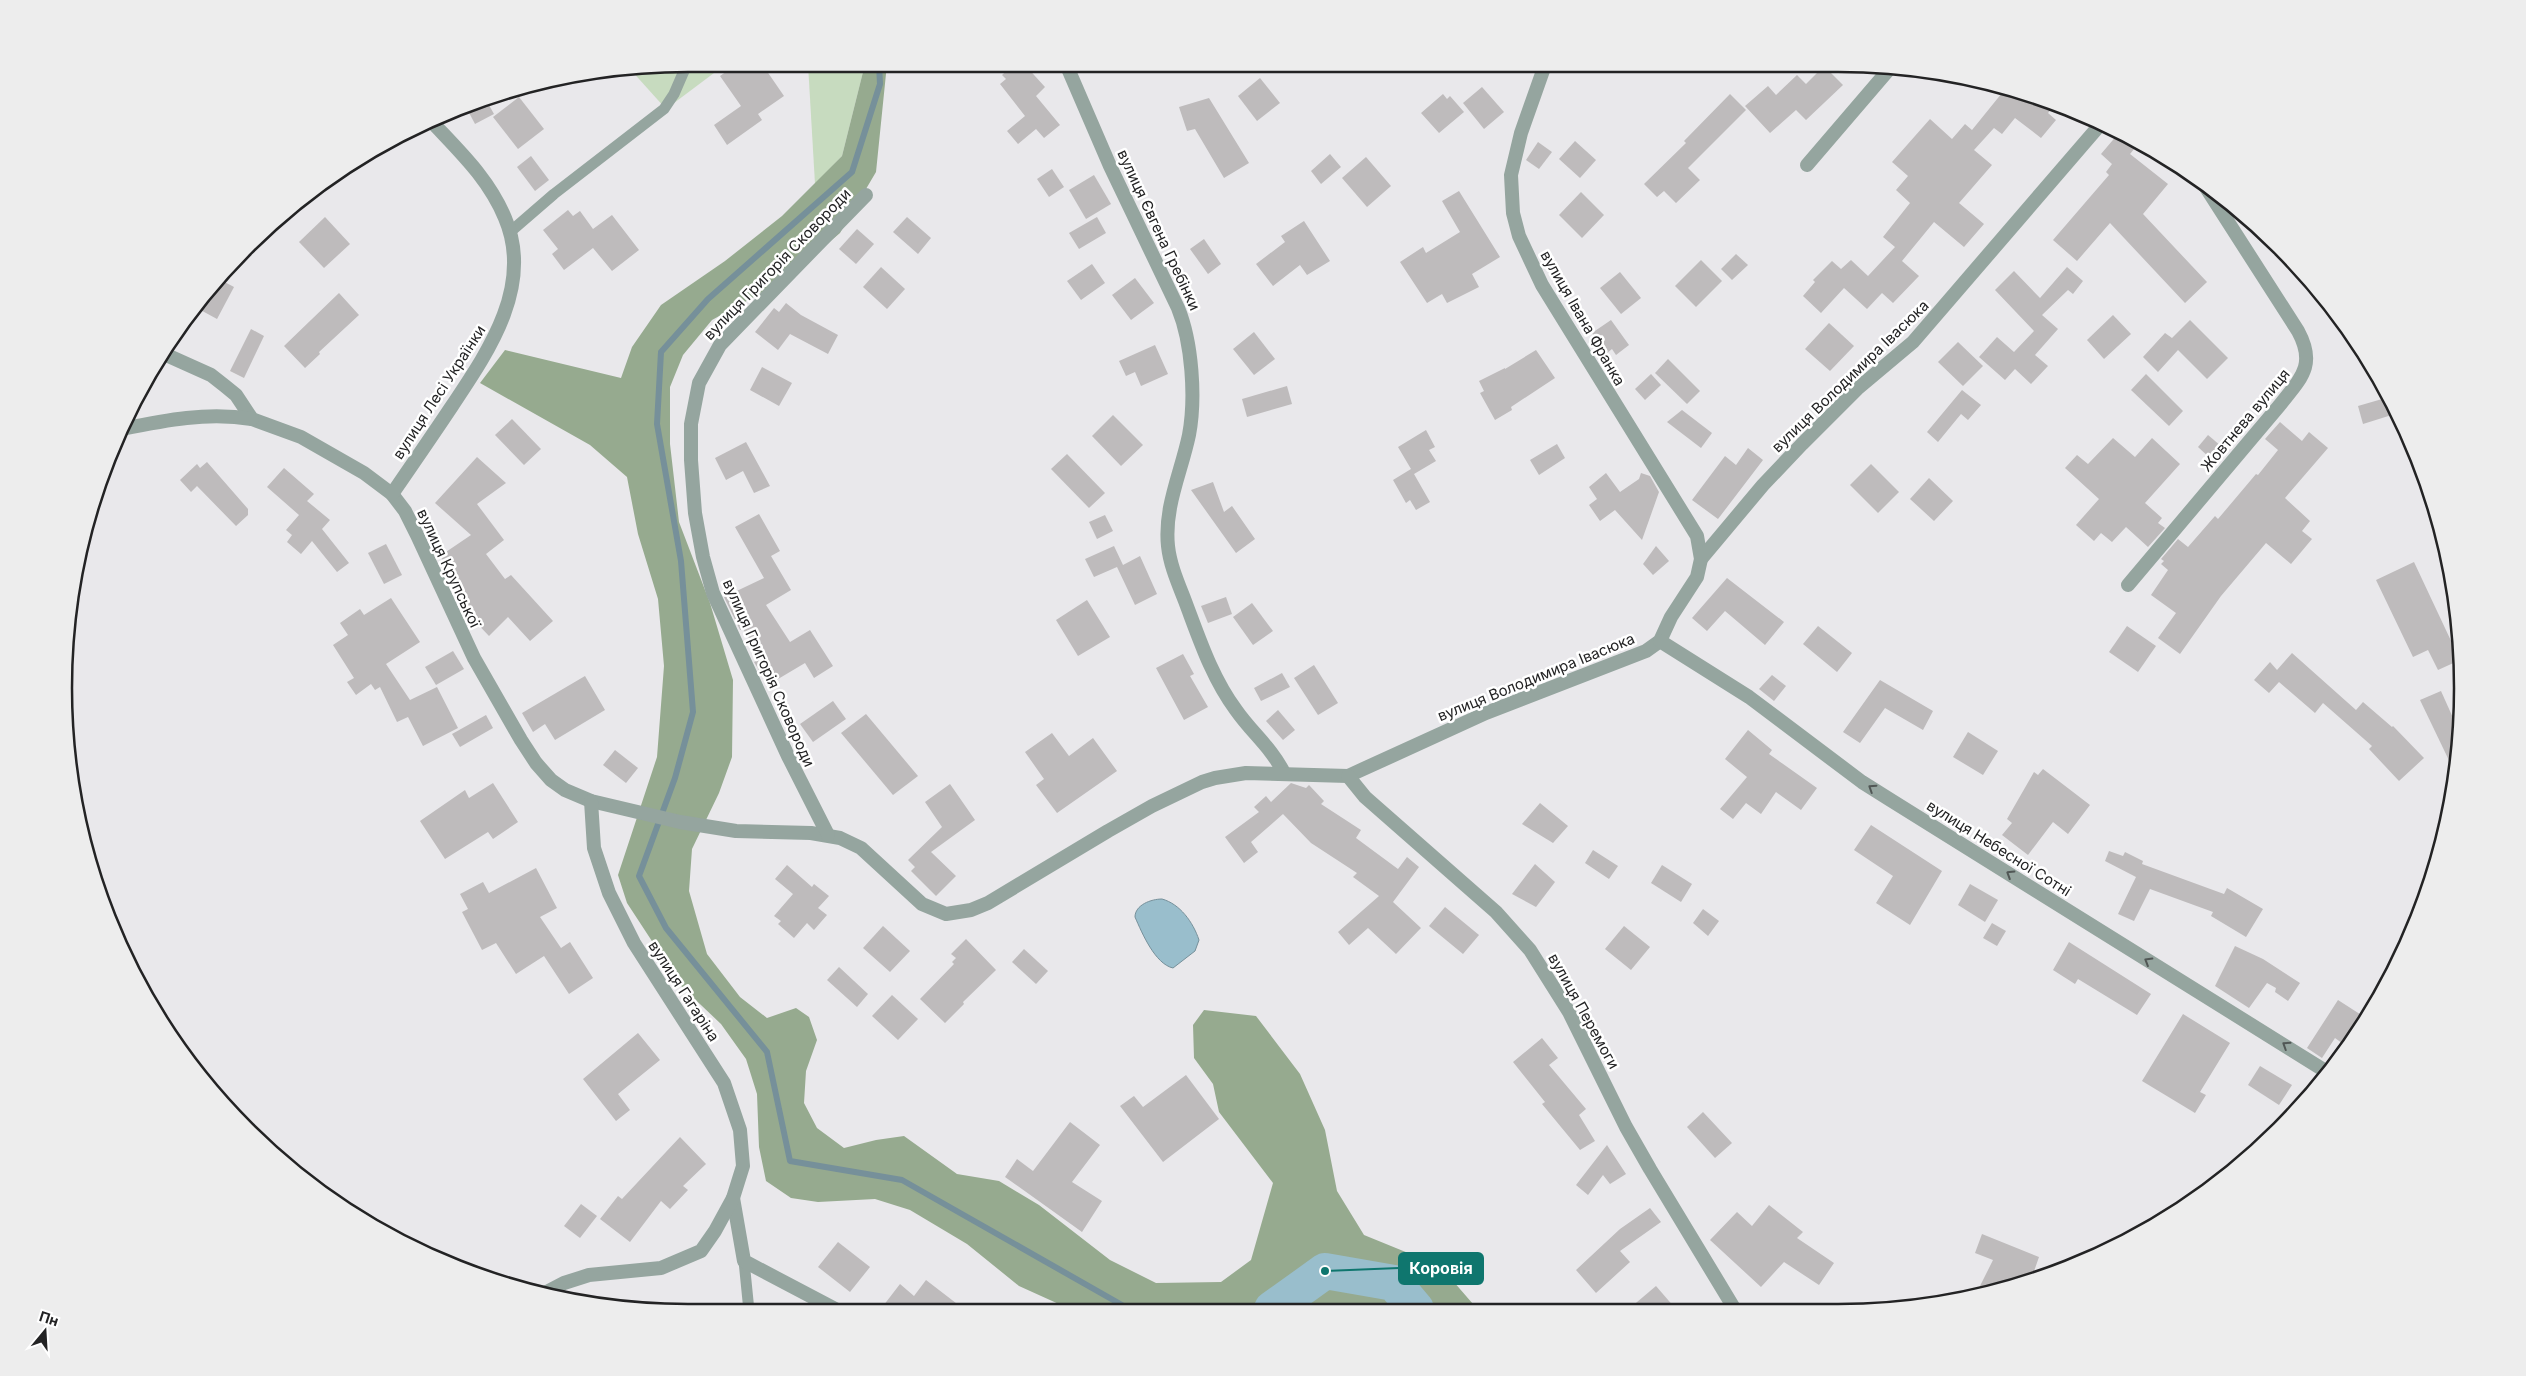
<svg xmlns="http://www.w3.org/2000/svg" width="2526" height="1376" viewBox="0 0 2526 1376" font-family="Inter,sans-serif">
<rect width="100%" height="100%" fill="#e9e8eb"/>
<!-- green -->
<g fill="#c7dbbf">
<path d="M688 64H726L666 109 630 69Z"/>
<path d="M808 64H865L842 156 815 184Z"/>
</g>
<!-- forest -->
<path fill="#96aa8f" d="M865 64H887L876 172 840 233 785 280 712 320 683 355 670 387V444L679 522 710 603 733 680 732 757 719 793 692 849 689 891 707 954 740 997 767 1018 796 1008 809 1017 817 1040 806 1071 804 1103 817 1128 844 1148 876 1140 904 1136 957 1174 999 1181 1039 1205 1110 1260 1156 1283 1221 1282 1251 1260 1273 1183 1219 1112 1213 1084 1194 1058 1193 1025 1204 1010 1256 1016 1300 1074 1325 1130 1337 1191 1364 1235 1440 1266 1473 1304V1308L1072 1310 1019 1286 967 1244 910 1210 875 1199 818 1202 791 1198 766 1181 759 1147 757 1094 746 1059 721 1024 682 987 627 903 618 875 657 757 664 666 658 599 638 534 627 477 590 445 480 383 505 350 621 378 632 347 661 305 725 261 782 216 842 156Z"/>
<!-- water -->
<path fill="#99becc" stroke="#76909a" d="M1162 899C1180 904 1193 922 1199 940L1195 951 1173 968C1155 964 1142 933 1135 917 1135 905 1151 899 1162 899Z"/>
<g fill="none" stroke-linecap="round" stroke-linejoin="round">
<!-- stream -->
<path stroke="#76909a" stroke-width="6" d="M879 64 880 84 852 172 708 299 661 352 657 424 681 561 693 712 675 778 639 876 666 928 767 1052 790 1161 902 1180 1129 1309"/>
<!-- river -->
<path stroke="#99becc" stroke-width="36" d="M1272 1309 1325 1271 1394 1283 1416 1309"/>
</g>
<!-- building -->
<g fill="#bebbbc">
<path d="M737 64H762L784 96 758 114 762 120 727 145 714 125 741 106 720 76Z"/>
<path d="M1014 64H1024L1045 87 1036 96 1060 125 1044 138 1036 129 1018 144 1007 131 1025 116 1000 84 1006 79 1002 75Z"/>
<path d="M1824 66 1843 85 1806 120 1796 110 1770 133 1745 106 1768 86 1776 95 1797 75 1806 84Z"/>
<path d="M1260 78 1280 103 1257 121 1238 96Z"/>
<path d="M1482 87 1504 112 1484 129 1463 103Z"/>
<path d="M2006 88 2053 107 2048 113 2056 120 2041 138 2015 118 2002 134 1994 128 1974 150 1992 165 1959 203 1984 224 1964 247 1934 222 1902 261 1919 276 1893 303 1882 293 1867 309 1844 288 1821 313 1803 296 1815 282 1813 280 1832 261 1841 269 1851 260 1868 276 1895 247 1883 237 1910 203 1896 190 1908 176 1892 162 1930 119 1952 139 1965 124 1972 130Z"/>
<path d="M1443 94 1447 99 1450 96 1464 112 1439 133 1421 113Z"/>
<path d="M1730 94 1746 110 1688 168 1700 180 1676 203 1664 191 1657 197 1644 184 1686 143 1684 141Z"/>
<path d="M519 97 544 129 518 149 493 117Z"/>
<path d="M485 98 494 114 475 124 466 107Z"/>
<path d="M1209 98 1249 163 1224 178 1195 129 1187 131 1179 107Z"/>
<path d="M2118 134 2139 143 2130 154 2168 184 2143 214 2207 282 2185 303 2110 223 2077 261 2053 240 2109 175 2106 172 2112 164 2101 154Z"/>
<path d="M1575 141 1596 160 1580 178 1559 159Z"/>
<path d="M1538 142 1552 152 1539 169 1526 160Z"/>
<path d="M1330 154 1341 167 1321 184 1311 171Z"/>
<path d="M531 156 549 180 535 191 517 167Z"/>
<path d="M1366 157 1391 186 1367 207 1342 178Z"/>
<path d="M1052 169 1064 187 1049 197 1037 179Z"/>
<path d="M1094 175 1111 204 1086 219 1069 190Z"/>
<path d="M1459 191 1500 257 1472 274 1479 287 1447 303 1442 294 1427 303 1400 262 1423 247 1426 253 1460 232 1442 201Z"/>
<path d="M1581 192 1604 215 1582 238 1559 215Z"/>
<path d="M568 210 573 216 580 211 593 229 612 215 639 250 612 271 593 248 564 270 552 254 558 249 543 230Z"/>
<path d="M325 217 350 244 324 268 299 242Z"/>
<path d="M907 217 931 238 918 254 893 232Z"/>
<path d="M1097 217 1106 233 1079 249 1069 233Z"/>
<path d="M1304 221 1330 261 1307 275 1300 265 1273 286 1256 264 1285 242 1281 236Z"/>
<path d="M857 229 874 244 856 264 839 249Z"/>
<path d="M1204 239 1221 264 1208 274 1190 249Z"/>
<path d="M1736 254 1748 265 1732 280 1721 269Z"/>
<path d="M1701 260 1722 281 1696 307 1675 286Z"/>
<path d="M1092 264 1105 283 1081 300 1067 281Z"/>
<path d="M881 267 905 289 887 309 863 287Z"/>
<path d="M2067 267 2083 281 2073 294 2068 290 2042 315 2058 329 2035 355 2048 366 2031 384 2015 369 2005 380 1979 357 1997 337 2014 352 2034 331 1995 290 2014 271 2040 298Z"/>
<path d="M1620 272 1641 298 1621 314 1600 288Z"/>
<path d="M217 278 234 287 217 319 195 307Z"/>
<path d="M1135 278 1154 303 1131 320 1112 295Z"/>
<path d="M339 293 359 315 319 352 320 354 305 368 284 346Z"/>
<path d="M786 303 801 315 838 335 828 354 790 334 778 350 755 332 774 308 779 312Z"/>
<path d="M2113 315 2131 334 2104 359 2087 340Z"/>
<path d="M1611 320 1629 345 1616 355 1612 349 1607 353 1592 333Z"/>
<path d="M2190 320 2228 358 2207 379 2178 350 2158 372 2143 357 2165 333 2172 338Z"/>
<path d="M1829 323 1854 346 1830 371 1805 349Z"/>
<path d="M251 329 264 336 244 378 230 371Z"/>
<path d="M1254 332 1275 359 1254 375 1233 349Z"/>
<path d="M1958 342 1983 366 1963 386 1938 362Z"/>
<path d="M1155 345 1168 374 1141 386 1135 372 1126 376 1119 361Z"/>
<path d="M1536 350 1555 378 1511 407 1512 410 1495 420 1480 393 1484 391 1479 381 1505 368V369Z"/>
<path d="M1668 359 1700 391 1687 404 1655 373Z"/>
<path d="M762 367 792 383 779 406 750 390Z"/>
<path d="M1651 374 1661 385 1645 400 1635 389Z"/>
<path d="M2146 374 2183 411 2169 426 2131 390Z"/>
<path d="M1287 386 1292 404 1247 417 1242 399Z"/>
<path d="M1962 390 1981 405 1968 420 1961 414 1938 442 1927 432Z"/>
<path d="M2389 397 2398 413 2363 424 2358 406Z"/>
<path d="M1682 410 1712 433 1701 448 1667 422Z"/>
<path d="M1113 415 1143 445 1121 466 1092 436Z"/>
<path d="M512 419 541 449 524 465 495 435Z"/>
<path d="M2280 422 2302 441 2309 432 2328 448 2285 498 2310 521 2302 531 2312 539 2291 564 2266 543 2221 596 2180 654 2158 638 2176 613 2151 595 2168 570 2161 564 2164 561 2161 559 2178 539 2188 547 2215 516 2218 519 2256 474 2258 475 2278 450 2265 439Z"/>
<path d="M1426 430 1435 447 1429 450 1436 461 1414 474 1430 502 1416 510 1410 500 1406 503 1393 480 1411 469 1398 447Z"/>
<path d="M2208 435 2221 446 2210 458 2198 447Z"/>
<path d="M2113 438 2135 457 2152 438 2180 464 2145 503 2162 518 2158 523 2165 528 2148 547 2126 527 2112 542 2101 533 2094 541 2076 525 2099 499 2065 468 2077 455 2088 464Z"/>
<path d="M746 442 770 486 754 493 743 471 726 480 715 458Z"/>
<path d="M1557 444 1565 458 1539 475 1530 460Z"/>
<path d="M1748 448 1763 460 1718 519 1692 500 1725 456 1736 465Z"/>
<path d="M1067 454 1105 493 1089 508 1051 469Z"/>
<path d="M477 457 506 483 477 504 504 540 486 554 505 579 511 575 553 621 530 641 508 617 489 636 468 614 457 593 464 589 440 556 471 535 435 503Z"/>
<path d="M207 462 248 509V515L236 526 197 486 191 492 180 480 197 464 200 468Z"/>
<path d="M1871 464 1899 492 1878 513 1850 485Z"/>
<path d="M284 468 314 494 307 501 330 520 322 529 349 563 337 572 312 541 301 554 287 542 292 535 286 530 299 515 267 487Z"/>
<path d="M1606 473 1620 492 1639 479 1641 473 1650 476 1659 492 1642 540 1615 510 1600 521 1589 505 1597 499 1589 487Z"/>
<path d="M1929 478 1953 501 1934 521 1910 499Z"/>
<path d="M1213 482 1224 512 1232 506 1255 539 1236 553 1191 490Z"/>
<path d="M759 514 780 551 771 556 791 590 766 605 790 642 810 630 833 666 814 678 805 663 768 685 754 662 762 658 743 629 740 630 724 597 764 578 735 527Z"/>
<path d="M1105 515 1113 531 1097 539 1089 522Z"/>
<path d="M386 544 402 575 384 584 368 553Z"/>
<path d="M1114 546 1123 565 1140 556 1157 594 1135 605 1117 567 1094 577 1085 559Z"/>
<path d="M1656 546 1669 561 1653 575 1643 564Z"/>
<path d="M2414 562 2460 660 2438 670 2428 650 2413 657 2376 580Z"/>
<path d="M1727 578 1784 622 1765 645 1725 611 1707 631 1692 618Z"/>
<path d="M1226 597 1232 614 1208 623 1201 606Z"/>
<path d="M391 598 420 642 386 664 410 700 437 687 458 728 423 746 408 717 397 722 380 687 375 690 371 684 356 695 347 682 354 678 333 645 348 635 340 623 360 609 364 615Z"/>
<path d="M1087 600 1110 637 1078 656 1056 620Z"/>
<path d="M1252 603 1273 631 1253 645 1233 617Z"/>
<path d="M1818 626 1852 653 1837 672 1803 644Z"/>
<path d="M2127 626 2156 646 2138 672 2109 652Z"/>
<path d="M453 651 464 669 436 685 425 667Z"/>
<path d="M2292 653 2356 710 2363 702 2392 727 2393 726 2424 758 2399 781 2369 749 2372 746 2323 703 2315 713 2279 682 2269 693 2254 680 2270 662 2277 670Z"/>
<path d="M1183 654 1194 674 1190 676 1208 707 1184 720 1156 668Z"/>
<path d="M1314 665 1338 703 1318 715 1294 678Z"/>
<path d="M1282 673 1290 687 1261 701 1254 688Z"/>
<path d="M1772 675 1786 686 1774 701 1759 689Z"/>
<path d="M585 676 605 710 555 740 545 724 533 732 522 713Z"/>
<path d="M1880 680 1933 711 1923 730 1885 708 1860 743 1843 732Z"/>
<path d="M2441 691 2458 729 2456 775 2420 700Z"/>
<path d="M833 701 846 719 813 742 800 724Z"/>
<path d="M1278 710 1295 730 1283 740 1266 721Z"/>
<path d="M866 714 918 776 893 795 841 733Z"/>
<path d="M486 715 493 728 460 747 452 734Z"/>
<path d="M1748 730 1772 750 1769 754 1817 788 1801 810 1776 792 1761 814 1746 803 1733 819 1720 809 1747 777 1725 759Z"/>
<path d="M1968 732 1998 751 1983 775 1953 757Z"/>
<path d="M1052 733 1069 756 1093 738 1117 771 1057 813 1036 785 1044 779 1025 752Z"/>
<path d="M615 750 638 768 626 783 603 765Z"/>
<path d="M2043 769 2090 805 2068 834 2053 822 2028 855 2002 835 2012 823 2007 819 2034 772 2038 775Z"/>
<path d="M493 783 518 822 493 839 488 832 445 859 420 821 465 790 469 798Z"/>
<path d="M1291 783 1306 788 1309 785 1324 801 1321 804 1361 830 1356 838 1398 869 1407 857 1419 867 1393 902 1421 928 1396 954 1368 928 1349 945 1338 932 1379 896 1353 877 1357 873 1311 843 1283 814 1251 842 1258 852 1244 863 1225 837 1259 812 1254 807 1266 796 1271 802Z"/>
<path d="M950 784 975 820 931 852 956 876 936 896 911 871 915 867 908 860 942 827 925 802Z"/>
<path d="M1540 803 1568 826 1553 843 1522 824Z"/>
<path d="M1871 825 1942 871 1910 925 1876 903 1893 876 1854 850Z"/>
<path d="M1593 850 1618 866 1609 879 1585 863Z"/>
<path d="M2109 851 2123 856 2125 852 2143 861 2142 864 2224 894 2227 888 2263 909 2246 937 2211 916 2213 912 2150 889 2134 921 2118 914 2136 877 2105 861Z"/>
<path d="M1535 864 1555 882 1536 907 1512 894Z"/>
<path d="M787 865 812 887 814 884 829 896 818 908 827 915 814 930 807 923 794 938 778 924 781 921 774 916 793 894 775 879Z"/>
<path d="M1662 865 1692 884 1681 902 1651 883Z"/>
<path d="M536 868 557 908 540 917 561 948 570 942 593 978 569 994 544 956 516 974 496 943 482 950 462 912 468 909 460 894 483 882 489 893Z"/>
<path d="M1970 884 1998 900 1985 922 1958 905Z"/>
<path d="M1445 907 1479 935 1463 954 1429 926Z"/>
<path d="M1703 909 1719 921 1708 936 1693 923Z"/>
<path d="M1992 923 2006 931 1997 946 1983 938Z"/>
<path d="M883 926 910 951 890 972 863 948Z"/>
<path d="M1624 926 1650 947 1631 970 1605 949Z"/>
<path d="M966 939 996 970 963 1002 964 1004 945 1023 920 999 954 964 952 962 956 958 951 954Z"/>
<path d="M2069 942 2151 994 2137 1015 2078 979 2075 984 2053 970Z"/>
<path d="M2235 946 2263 959 2300 983 2288 1001 2275 992 2276 988 2267 983 2249 1008 2215 986Z"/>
<path d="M1024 949 1048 971 1036 984 1012 962Z"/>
<path d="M839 967 868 994 857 1007 827 980Z"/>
<path d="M892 995 918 1019 898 1040 872 1016Z"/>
<path d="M2338 1000 2366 1018 2346 1046 2335 1038 2322 1058 2307 1048Z"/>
<path d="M2183 1014 2230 1043 2200 1092 2206 1095 2195 1113 2142 1081Z"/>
<path d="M638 1033 660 1060 618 1094 630 1110 616 1121 583 1079Z"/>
<path d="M1542 1038 1558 1058 1549 1065 1586 1109 1579 1115 1595 1141 1580 1150 1542 1104 1545 1102 1513 1062Z"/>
<path d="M2260 1066 2292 1085 2279 1105 2248 1085Z"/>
<path d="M1186 1075 1219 1119 1163 1162 1120 1106 1134 1096 1143 1107Z"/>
<path d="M1703 1112 1732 1143 1715 1158 1687 1127Z"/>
<path d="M1070 1122 1100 1145 1072 1182 1102 1201 1082 1232 1005 1177 1017 1159 1033 1171Z"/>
<path d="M680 1137 706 1164 683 1186 688 1190 670 1209 661 1201 630 1242 600 1219 618 1196 622 1199Z"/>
<path d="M1607 1145 1626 1174 1610 1184 1603 1175 1588 1195 1576 1185Z"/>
<path d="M581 1204 597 1216 580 1238 564 1226Z"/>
<path d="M1769 1205 1803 1232 1797 1238 1834 1263 1819 1285 1784 1262 1761 1287 1710 1240 1737 1212 1752 1226Z"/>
<path d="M1650 1208 1661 1222 1620 1251 1630 1262 1596 1293 1576 1270 1620 1229Z"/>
<path d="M1982 1234 2039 1257 2032 1277 1977 1292 1993 1260 1975 1253Z"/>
<path d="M838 1242 870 1267 850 1292 818 1267Z"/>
<path d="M926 1280 965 1310H880L900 1284 914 1296Z"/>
<path d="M1656 1286 1675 1308H1630Z"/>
</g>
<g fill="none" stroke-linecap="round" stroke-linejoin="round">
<!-- service -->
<g stroke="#95a59f" stroke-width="11">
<path d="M510 232 554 194 664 109 674 94 687 64"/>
<path d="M744 1261 749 1311"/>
</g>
<!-- minor -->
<g stroke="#95a59f" stroke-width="14">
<path d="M1066 64 1110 166 1178 308C1192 342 1196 398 1189 435 1181 473 1164 507 1168 546 1170 565 1178 583 1185 601 1199 638 1212 678 1236 710 1252 733 1271 747 1284 773"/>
<path d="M1807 165 1891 67"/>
<path d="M162 353 211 375 225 386 236 395 252 419 301 437 364 473 392 494 405 511 417 535 474 658 521 740 536 763 551 780 565 790 591 801 680 822 736 831 811 833 840 838 861 848 922 904 946 914 971 910 988 903 1108 831 1152 806 1202 782 1215 778 1246 773 1348 776 1486 713 1646 651 1660 641 1671 617 1697 577 1701 559 1697 536 1542 285 1519 236 1513 213 1511 175 1521 133 1545 65"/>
<path d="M122 429C166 420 207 412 252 419"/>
<path d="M392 494C412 465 432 436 452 406 488 352 534 286 505 218 489 179 460 152 432 122"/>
<path d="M1701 559 1763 485 1802 444 1857 389 1913 342 2099 126"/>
<path d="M2128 585 2279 406C2300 379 2317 366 2298 331L2205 186"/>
<path d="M1660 641 1749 697 1862 782 1889 799 2327 1072"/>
<path d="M1348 776 1365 797 1496 912 1530 950 1569 1012 1626 1127 1650 1169 1734 1308"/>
<path d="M828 835 788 756 713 593 703 557 695 513 691 460V424L699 383 720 345 866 195"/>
<path d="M733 1198 744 1261 837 1310"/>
<path d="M543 1294 564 1283 589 1275 661 1268 701 1251 715 1231 733 1198 743 1166 740 1130 724 1083 634 943 609 893 594 848 591 801"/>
</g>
</g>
<!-- one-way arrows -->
<defs><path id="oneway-chevron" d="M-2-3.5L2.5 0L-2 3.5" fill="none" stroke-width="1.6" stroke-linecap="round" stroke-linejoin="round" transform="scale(1.25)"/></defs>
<g stroke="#515755">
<use href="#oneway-chevron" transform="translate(1872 788) rotate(-147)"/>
<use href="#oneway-chevron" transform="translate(2010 874) rotate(-148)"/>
<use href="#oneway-chevron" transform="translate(2148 961) rotate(-149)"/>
<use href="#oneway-chevron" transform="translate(2286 1045) rotate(-147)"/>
</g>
<g text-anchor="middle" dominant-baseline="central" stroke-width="5" stroke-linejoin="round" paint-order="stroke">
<!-- street labels -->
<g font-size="15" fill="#232324" stroke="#fff">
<text transform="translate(1159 230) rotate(65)">вулиця Євгена Гребінки</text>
<text transform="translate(777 264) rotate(-46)">вулиця Григорія Сковороди</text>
<text transform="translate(1583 318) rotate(60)">вулиця Івана Франка</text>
<text transform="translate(1850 376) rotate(-44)">вулиця Володимира Івасюка</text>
<text transform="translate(439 392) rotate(-57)">вулиця Лесі Українки</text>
<text transform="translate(2245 420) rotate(-50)">Жовтнева вулиця</text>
<text transform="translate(449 568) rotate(65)">вулиця Крупської</text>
<text transform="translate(769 673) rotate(66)">вулиця Григорія Сковороди</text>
<text transform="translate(1536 677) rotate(-22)">вулиця Володимира Івасюка</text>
<text transform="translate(1999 848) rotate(32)">вулиця Небесної Сотні</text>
<text transform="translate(684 991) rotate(57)">вулиця Гагаріна</text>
<text transform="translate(1584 1011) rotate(61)">вулиця Перемоги</text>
</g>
</g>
<!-- crop -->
<path d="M0 0H2526V1376H0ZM688 72H1838A616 616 0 0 1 2454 688V688A616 616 0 0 1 1838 1304H688A616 616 0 0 1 72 688V688A616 616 0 0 1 688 72Z" fill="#ededed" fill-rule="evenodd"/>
<path fill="none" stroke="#232324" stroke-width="2.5" d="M688 72H1838A616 616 0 0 1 2454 688V688A616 616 0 0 1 1838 1304H688A616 616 0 0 1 72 688V688A616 616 0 0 1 688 72Z"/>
<!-- callouts -->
<path fill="none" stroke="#0f766e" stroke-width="2" d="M1325 1271L1399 1268"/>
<circle fill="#0f766e" stroke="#fff" stroke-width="2" cx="1325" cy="1271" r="5"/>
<rect fill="#0f766e" stroke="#0f766e" stroke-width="2" x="1399" y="1253" width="84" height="31" rx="5"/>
<g font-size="16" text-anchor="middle" font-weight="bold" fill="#fff">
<text x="1441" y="1274">Коровія</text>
</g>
<!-- north arrow -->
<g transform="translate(45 1331) rotate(18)" stroke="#ffffff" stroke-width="4" paint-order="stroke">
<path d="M0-4L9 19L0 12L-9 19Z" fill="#232324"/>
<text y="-8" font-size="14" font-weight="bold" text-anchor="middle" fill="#232324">Пн</text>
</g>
</svg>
